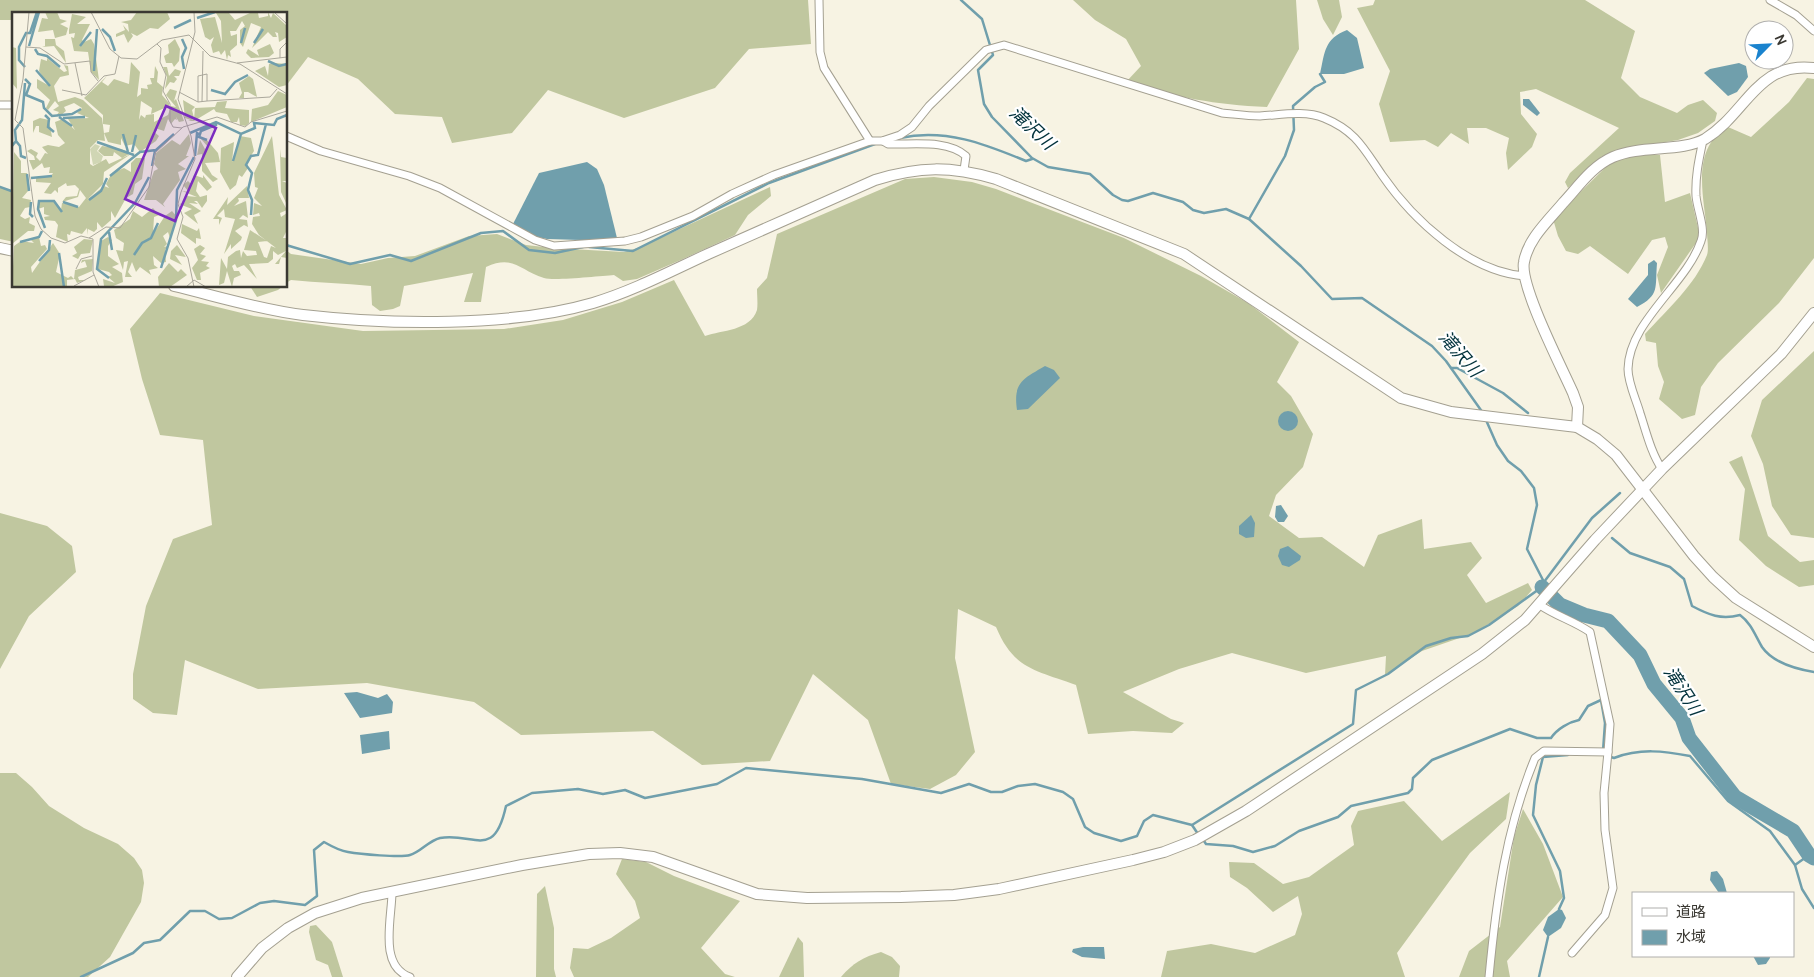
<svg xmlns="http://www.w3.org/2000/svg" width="1814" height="977" viewBox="0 0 1814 977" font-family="Cabin,'Noto Sans JP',sans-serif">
<rect width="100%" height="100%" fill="#f7f3e3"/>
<!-- forest -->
<g fill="#c0c79f">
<path d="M0 0H808L811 44 749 49 715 88 624 118 548 90 512 133 452 143 442 117 395 114 358 79 308 57 286 86V14H14V20H0Z"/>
<path d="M1073 0H1296L1299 49 1267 107C1215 105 1176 97 1126 82L1141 66 1126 39 1095 20Z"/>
<path d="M1317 0H1339L1342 17 1333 35 1323 19Z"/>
<path d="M1375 0H1585L1635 31 1621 78 1640 97 1677 113 1688 105 1703 100 1717 113 1715 121 1698 133 1678 140 1618 150 1601 157 1568 188 1565 182 1570 173 1619 128 1536 89 1520 92 1521 114 1537 134 1532 147 1508 170 1506 153 1509 138 1486 128H1467L1469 144 1451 133 1438 147 1425 140 1390 142 1379 104 1390 71 1357 8 1373 5Z"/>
<path d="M1807 78 1814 79V258L1779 303 1718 363 1701 387 1695 415 1682 419 1659 399 1664 382 1658 366 1656 343 1646 341 1645 334C1667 310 1695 285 1707 255 1709 249 1707 239 1707 232 1704 197 1690 148 1728 127L1751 137 1789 102Z"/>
<path d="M1636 155H1660L1665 202 1690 193 1698 228V240L1661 293 1657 275 1668 247 1665 237 1652 240 1628 274 1590 246 1578 254 1566 251 1558 236 1553 219 1612 161Z"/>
<path d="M934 177 972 182 996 189 1124 238 1201 276 1248 303 1299 342 1277 382 1291 396 1313 434 1303 467 1276 495 1269 516 1299 538 1322 537 1364 567 1378 535 1422 519 1424 549 1471 542 1482 558 1467 575 1486 603 1528 583 1532 590 1518 606 1474 633 1422 651 1385 675 1386 656 1306 673 1232 653 1179 669 1123 692 1171 719 1184 723 1172 733 1133 731 1088 734 1076 685C1036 670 1014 670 996 627L958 609 955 658 975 752 956 775 930 789 891 784 868 720 813 674 770 761 702 765 653 731 521 735 474 702 367 683 258 689 185 660 177 715 153 713 133 699V674L146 606 173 539 212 525 203 440 160 435 142 379 130 329 160 293 254 316 363 331 504 329 563 320 622 302 674 280 705 336C722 330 750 331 757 310 758 304 757 295 757 289L767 278 777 234 905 179Z"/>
<path d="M0 187 14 191V242L0 239Z"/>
<path d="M770 187 771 196 748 215 735 235 683 259 637 279 623 281 614 275C600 276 554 281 544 278 520 271 514 254 486 267L481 302H464L473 273 404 286 400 306 393 309 380 311 372 305 371 286C344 283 318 283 291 280L286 283V250L291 254 361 264 388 258 415 256 469 236 497 234 526 245 553 248 624 252 641 247Z"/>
<path d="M250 286H283L278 290 257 297Z"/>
<path d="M1814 351V538L1791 535 1772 506 1763 464 1751 436 1762 400Z"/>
<path d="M1742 456 1768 536 1800 562 1814 560V585L1799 587 1766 566 1739 540 1745 489 1729 462Z"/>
<path d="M0 513 47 526 72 546 76 572 29 616 0 669Z"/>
<path d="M0 773H16L32 787 49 806 84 828 118 844 134 858 142 870 144 883 141 902 110 957 88 977H0Z"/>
<path d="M1510 792 1506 819 1470 853 1397 953 1405 977H1161L1167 951 1211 944 1255 953 1295 935 1302 914 1298 896 1273 912 1247 888 1230 877 1229 862 1254 863 1283 884 1309 877 1354 845 1351 826 1358 811 1404 801 1442 841Z"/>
<path d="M1523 809 1543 844 1563 897 1507 961 1510 977H1459L1469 951 1500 927 1514 837Z"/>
<path d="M622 859 646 862 674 876 740 901 701 948 725 974 735 977H574L570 968 573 948 588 949 611 938 640 918 635 901 616 874Z"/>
<path d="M545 886 554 928V969L556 977H536L537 894Z"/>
<path d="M316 925 332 942 343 977H332L328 965 316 960 309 932 310 926Z"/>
<path d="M798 937 803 943 804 977H779Z"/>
<path d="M881 952 892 957 900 966 899 977H841C853 963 863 957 881 952Z"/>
</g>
<!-- water -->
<g fill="#709fac">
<path d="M1347 30 1357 38 1364 68 1344 74H1320C1325 52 1324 39 1347 30Z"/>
<path d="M1739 63 1746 66 1748 77 1737 92 1728 96 1704 73 1710 69Z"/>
<path d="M1523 99H1529L1540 113 1537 116 1523 105Z"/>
<path d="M587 162 597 169 604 185 617 238 613 241 547 239 532 236 513 224 539 173Z"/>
<path d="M1654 260 1657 263C1655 288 1660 295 1637 307L1628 299 1648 275V264Z"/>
<path d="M1045 366 1054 370 1060 378 1028 409 1017 410C1013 382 1023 379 1045 366Z"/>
<circle cx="1288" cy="421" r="10"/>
<path d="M1281 505 1288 516 1284 522H1278L1275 517 1276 506Z"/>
<path d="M1251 515 1255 523 1254 537 1246 538 1239 534V526Z"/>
<path d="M1288 546 1301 556 1300 560 1289 567 1282 565 1278 556 1280 549Z"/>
<path d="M357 692 378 698 387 694 393 702 392 713 360 718 344 693Z"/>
<path d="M389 731 390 749 362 754 360 735Z"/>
<path d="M1717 871 1723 879 1727 893H1719L1710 880 1711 872Z"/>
<path d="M1559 909 1562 910 1566 918 1561 928 1548 937 1543 930 1548 917Z"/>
<path d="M1083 947H1104L1105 959 1082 957 1072 952 1073 949Z"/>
<path d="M1753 956H1770V958L1766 964 1758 965Z"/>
</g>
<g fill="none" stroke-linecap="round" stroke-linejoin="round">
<!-- stream -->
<g stroke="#709fac" stroke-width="2.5">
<path d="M961 0 982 19 993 55 978 70 984 104 992 117 1032 158 1048 167 1090 174 1113 195 1122 200 1128 201 1153 193 1183 202 1193 210 1204 213 1226 209 1249 219 1301 266 1332 299 1362 298 1432 346 1446 361 1483 413"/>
<path d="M900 138C945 128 985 144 1026 161L1032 159"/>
<path d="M0 187 14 192"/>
<path d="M1249 219 1285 156 1294 130 1293 106 1315 87 1325 82 1320 74"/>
<path d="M286 245 350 264 390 255 411 261 481 233 503 231 529 250 555 253 583 247"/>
<path d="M589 247 633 251 769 183 875 144"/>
<path d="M1451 368H1457L1503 393 1528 413"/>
<path d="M1612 538 1630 553 1670 567 1684 579 1692 606C1709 615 1721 620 1740 615 1751 623 1755 635 1762 647 1773 663 1796 669 1814 672"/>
<path d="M1544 582 1592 518 1620 493"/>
<path d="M1608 756 1614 758C1640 748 1664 751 1690 756L1728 801 1770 831 1795 865 1802 889 1814 908"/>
<path d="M1192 825 1198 834"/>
<path d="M1202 838 1206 844 1233 846 1253 852 1275 846 1299 831 1338 817 1351 806 1408 793 1412 789 1413 778 1432 760 1510 729 1537 738H1551C1557 729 1569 722 1579 720L1588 706 1601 700 1605 723 1603 751"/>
<path d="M1795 865 1809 855"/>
<path d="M1559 909 1564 898 1560 871 1533 815 1536 785 1543 757 1568 755"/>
<path d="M81 977 133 953 144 943 160 940 190 911H205L219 919 232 918 260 903 274 901 305 905 317 896 314 850 324 842C331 846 340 851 348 852 359 854 401 858 410 855 421 852 428 841 440 838 474 832 494 861 506 806L532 793 578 789 603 794 625 790 645 798 717 784 746 768 862 779 941 793 969 784 991 792H1002L1018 786 1035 784 1063 792 1073 799 1085 827 1094 833 1121 841 1137 836 1144 821 1153 815 1192 825 1353 724 1356 690 1388 674 1426 646 1451 638 1468 636 1489 625 1542 587 1544 582 1527 549 1537 505 1534 488 1521 471 1508 461 1497 445 1486 420"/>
<path d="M1539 977 1548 937"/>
</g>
<!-- river -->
<path stroke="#709fac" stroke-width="15" d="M1542 587 1560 605 1584 615 1608 621 1640 655 1654 684 1682 718 1689 738 1735 797 1793 831 1809 855 1814 858"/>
<defs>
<g id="street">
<path d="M819 0 820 52 824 68 870 141"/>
<path d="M1770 0 1796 15 1814 31"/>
<path d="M0 105H14"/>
<path d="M286 136 321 151 409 176 440 188 535 240 554 246 625 241 641 237 693 216 732 194 774 175 870 141H882L900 135 912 127 929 106 986 50 1004 45 1222 113C1234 114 1247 116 1260 116 1280 115 1305 110 1324 118 1356 131 1364 149 1382 175 1413 220 1469 272 1525 276"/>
<path d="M883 141 888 144C912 145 947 139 966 156L964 170"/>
<path d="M1662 469C1651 453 1646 431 1640 413 1636 399 1628 383 1628 369 1629 321 1686 285 1701 241 1706 229 1697 209 1696 196 1695 177 1699 159 1703 140"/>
<path d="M392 892C392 918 378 966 410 977"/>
<path d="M1572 953 1605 915 1613 888 1605 830 1604 793 1608 752"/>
<path d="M1489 977C1496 902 1506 828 1535 758L1544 751 1608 752 1610 724 1590 632C1574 621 1556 616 1540 605"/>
</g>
<g id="secondary">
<path d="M0 248 14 251"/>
<path d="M174 286C216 296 261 310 303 315 389 325 511 327 593 303 633 291 671 271 708 254 764 229 819 205 875 180 920 166 950 166 996 179L1184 254 1401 398 1451 412 1577 427 1597 439 1616 455 1694 556 1713 577 1736 598 1814 647"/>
<path d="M1577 427 1578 407 1573 393C1562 368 1519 285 1524 262 1528 239 1548 221 1563 203 1578 187 1592 166 1613 157 1640 145 1682 152 1705 139 1747 113 1757 61 1814 68"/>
<path d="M237 977 262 948 288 928 315 913 362 898 522 865 589 854 620 853 653 857 757 894 807 898 901 897 954 895 999 889 1133 860 1164 852 1195 840 1246 811 1482 654 1525 620 1595 540 1662 469 1781 354 1814 313"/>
</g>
</defs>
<!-- street casing -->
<use href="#street" stroke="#a4a091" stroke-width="9"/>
<!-- secondary casing -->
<use href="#secondary" stroke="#a4a091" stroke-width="12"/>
<!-- street -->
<use href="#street" stroke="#fff" stroke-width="7"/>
<!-- secondary -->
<use href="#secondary" stroke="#fff" stroke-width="10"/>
</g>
<g text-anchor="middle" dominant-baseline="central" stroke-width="4.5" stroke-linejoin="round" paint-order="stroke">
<!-- water labels -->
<g font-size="18" font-style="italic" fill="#02323c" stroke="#fff">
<text transform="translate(1032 128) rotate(43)">滝沢川</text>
<text transform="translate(1460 354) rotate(49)">滝沢川</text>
<text transform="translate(1683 691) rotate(57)">滝沢川</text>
</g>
</g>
<!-- overview -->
<g transform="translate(12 12)">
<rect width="275" height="275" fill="#f7f3e3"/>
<path d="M83 132 88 134 85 139 91 144 89 150 81 153 78 137Z" fill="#d0d6b4"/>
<path d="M33 0H45L48 7 55 9 48 12 56 16 54 23 43 26 41 18 26 20 30 6 36 7ZM125 0H155L158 7 146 17 138 16 125 24 119 21 121 24 116 31 112 22 104 25V22L113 18 111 13 117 20 116 12 109 10 119 8ZM240 0 246 1 247 6 256 4V0L259 6 261 1 275 14V25L267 30 266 21 263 20 265 25H261L256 20 240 36 249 15 239 11 231 35 228 31V18L233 14 230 9 224 19H218L219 24 225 22V33L218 39 219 45 216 43 215 48 213 38 209 43 207 39 198 42 201 41 199 33 202 25 198 28 193 25 188 7 203 5 210 31 209 9 204 1H217L223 8ZM60 2 74 5 65 12H78L70 28 72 30 79 27 82 32 87 68 79 60 76 40 62 39 59 25 62 26 63 21 57 22V18ZM33 27H43L44 33 52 39 54 51 42 34 30 35 33 34ZM163 27 168 37 167 49 162 55 160 51H154L152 44 157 41 156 33ZM258 32 262 41 257 45 239 46 234 41 236 37 247 44 245 38ZM0 35 4 36 5 77 0 71ZM35 46 52 60 55 59 52 53 56 54 57 63 48 65 42 74 46 90 63 85 71 88 90 106 93 129 86 128 78 136V152L81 154 94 147 97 152 119 142 92 160 91 172 75 188 92 174 97 176 94 172 100 161 112 156 119 160V151L124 146H133L130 167 123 172 121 182 114 186 103 206 99 199V208L90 216 85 210V217L82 220 76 217V223L75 216 70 222 59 219 58 223 55 222 56 230 44 225 46 213 43 209 33 208 32 205 38 204 32 202V195L26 197V190L42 189 49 198 50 191 67 195 74 186 68 178 66 185 50 190 54 185 65 184 67 177 63 173 55 174 54 171 46 176V181L43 178 39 182 32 181 39 171 24 170V165L39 164 41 161H37L38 155 32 156 30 151 21 158 17 148H23L22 144 15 139 19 137 26 141 24 145 28 149 33 141 36 142 30 135 36 133 47 135 53 131 46 123 43 110 51 107 63 118 56 107 77 106 65 101 70 96 62 91 52 95 54 99 48 104H44L47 100 41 98 47 94 43 89 36 98 34 96 38 88 25 76V67L36 73 27 59 29 47 35 49ZM119 50 128 60 125 85 129 82V76L136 77 135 73 140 72 138 66H142L143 54 146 60 145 70 151 75 150 83 157 91V94L139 102 140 96 129 89 127 108 129 103 133 106 134 103 142 102V110L156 103 159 94 164 95 154 83 158 77 165 79 162 89 164 87 172 109 167 110 164 105 165 108 163 107 159 112 156 107 152 119 143 116 145 119H141L147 124 144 129 128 140 122 132 113 134 109 126V133L96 130 92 121 97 120 98 113 91 112V103L72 86 95 64 90 70 96 74 102 67 117 72ZM263 51 275 52V73L267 75 243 59 253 54 256 64 257 52ZM151 55H155L157 64 163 57 169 59 167 64H162L165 67 162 71 158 70 153 77 155 65ZM237 64 241 67 245 85 236 80H232V86H227L230 81 227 71ZM266 79 275 83V95L239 110 240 97 256 93ZM171 88 183 95 180 98 182 106 179 108 182 107 183 96 203 95 205 90 215 89 213 96 237 98V111L234 114 228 113 227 105 225 110H219L215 102 204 100 202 97 182 109H176L179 108 173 106ZM28 106 37 108 40 125 27 120V114H24L21 121V109ZM177 122 179 131 174 144H177L166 152 174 157 166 160 168 168 151 192 153 195 144 188H132L142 159 146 157 142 152 144 141 160 128 168 133ZM228 124 239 126 242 139 235 150 236 156 230 165 227 163 224 173 218 178 208 160 209 136 222 130 220 150ZM260 124 267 183 275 198 268 201 269 205 275 201V218L271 226H275V246L269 245 267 252H263L274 239 266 243 261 239V247L256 251 237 252 245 267 232 253 225 256 223 252 220 254 222 259H227L229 263 222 266 220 275 215 259 212 271 207 273 209 246 215 257 216 245 224 239 228 238 229 246 231 239 235 244 245 243 244 239 232 238 238 218 255 229 246 230 252 245 255 246 259 234 264 236 247 223 240 212 241 205 248 204 247 201 241 203 242 191 250 194 242 186 246 176 243 175 242 161ZM189 127H194L206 141 208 150 193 151 200 163 206 167 201 170 190 159V142L185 143 188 128 193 137 196 135ZM90 134 109 137 119 141 110 146 102 140 101 144H92L86 139ZM268 137 269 145 275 146V169H270L275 171V193L269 180ZM2 140 9 149V161H15L16 179 10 186 19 188 18 195 13 196 8 204 13 207 18 205 17 211 23 214 22 219H16L0 232ZM182 163 191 166V163L200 175 195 179 186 169 184 179 188 185 195 183V189L190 196 185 189H182L186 192 177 191 189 199 182 203 186 212 172 201 180 197 167 192 172 191 175 184 185 185 170 179 177 180 171 173 176 169 179 172ZM235 174 237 186H226L227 189 222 194 234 189 236 206 231 203 227 207 235 208 236 215 232 213 223 219 230 225 229 228 219 237V232L212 242 223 207 213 205 212 197 205 204 210 206 207 213V207H201L216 185 215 193ZM141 196 147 203 142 205 141 222 153 204 160 199 165 205 158 226 156 220 151 224 155 232 152 235 156 234 158 227 159 229 153 238 154 250 149 251 141 244 142 253 146 256 137 258 139 263 128 255 124 260 120 250 116 260 120 265H113L116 249 112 250 111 258 104 238 111 239 112 231 104 226 102 218 118 207 121 199 130 205ZM170 212 185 219 187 216 189 227 184 226V232L169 221ZM27 225 29 234 33 233 35 237 19 255 20 261 41 231 48 242 44 260 56 266 59 264 62 267 63 258 75 255 73 249 69 251 70 248 81 247 80 259 66 265 67 268H74L65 271 63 267 55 268V275H0L2 234 9 229 22 231 19 228ZM96 225 100 228 96 234V244L107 252 100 255 110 261 111 270 99 275 92 274 91 267 103 271 96 265 100 263 97 260 86 257 89 229ZM72 227 81 228 78 241 69 242 66 247 60 244 65 241 62 235ZM165 233 174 245 163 243 170 253 158 247 159 239ZM188 233 193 236 188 242 194 244 189 249 197 250 194 254 198 256 188 261 189 268H185L180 256 186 248 182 237ZM157 251 166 260 169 257 175 263 158 275H147L146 265Z" fill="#c0c79f"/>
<path fill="none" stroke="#709fac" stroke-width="2.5" d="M185 6 203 0M162 16 179 8M90 17 98 25 103 39M170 27 174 36 170 45 172 57M229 31 233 16M242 31 251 17M17 34 27 0M68 34 79 20M23 37 26 42 35 44 48 55M256 49 267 54 275 52M13 55 7 48V35L14 21H18L25 0M24 58 38 74M82 59 85 17M13 67 18 72 14 83 31 90 32 96 40 104 60 102 69 97M199 78 213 82 223 70 236 63M33 103 37 107 36 115 42 120M47 105 60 114M51 106 73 105M178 121 204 110 229 122 243 116 242 111 262 113 265 107 275 103M111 122 116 140M195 128 187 125 189 119 204 113V110M4 129 8 134 9 144 14 146M85 130 122 143M0 134 4 129 3 118 10 108 13 71M120 140 124 123M183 144 185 121 187 122M221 149 229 122M140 154 143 139M15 162 17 179M98 164 128 140 144 138 162 122M19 166 40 164M77 188 89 179 95 166M19 190 18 202 21 205M51 190 66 195M239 203 240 188 236 178 240 161 234 153 239 144 246 143 254 112M33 216 26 197 27 189H42L50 200M97 220 100 238M8 230 27 225 30 219M47 241 52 275M122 243 130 231 139 226 146 211M27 249 37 238 38 228M149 256 164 208 165 178 182 145M97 266 85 257 89 227 123 191 137 165"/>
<path fill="none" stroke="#aba89c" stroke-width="1" d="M17 0 11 67 3 108 11 116 23 204 29 217 39 226 53 231 69 224 81 227V260L87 275M79 0 98 37 109 46 125 47 150 28 177 23 198 44 228 52 275 82M182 0 183 20 166 87 179 124 183 147 169 180 166 192 171 205 165 227 176 246 182 275M262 0 275 12M145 32 149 36 148 50 154 63 151 79 158 92V109L161 115 170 116M14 35 28 36 52 52 78 49 79 60 86 69M268 46V37L275 30M63 51 70 84M225 51 275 45M195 62V89L186 90V64ZM50 78 74 83 92 64 103 62 107 44M167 80 186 90M195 89 258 85 265 77M190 90 191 39M77 226 94 215 108 216 137 175 143 141 171 115 205 105 233 115 239 110 275 99M64 257 69 247 80 244M62 274 82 263M174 275 182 268 194 275"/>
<path fill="#7b2cbf" fill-opacity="0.15" stroke="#7b2cbf" stroke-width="2.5" d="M154 94 204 116 163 209 113 187Z"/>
<rect width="275" height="275" fill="none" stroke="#3a3832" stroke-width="2.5"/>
</g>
<!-- legend -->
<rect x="1632" y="892" width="162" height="65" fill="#ffffff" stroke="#b0afad"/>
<rect x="1642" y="908" width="25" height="8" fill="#ffffff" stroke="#b0afad"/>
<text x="1676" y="917" font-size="15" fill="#3a3832">道路</text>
<rect x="1642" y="930" width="25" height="15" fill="#709fac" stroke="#b0afad"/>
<text x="1676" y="942" font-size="15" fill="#3a3832">水域</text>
<!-- north arrow -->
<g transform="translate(1769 45) rotate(66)"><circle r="24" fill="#ffffff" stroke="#b0afad"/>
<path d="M0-4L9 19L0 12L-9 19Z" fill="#1a83ce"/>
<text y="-8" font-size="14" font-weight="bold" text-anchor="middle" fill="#3a3832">N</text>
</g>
</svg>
